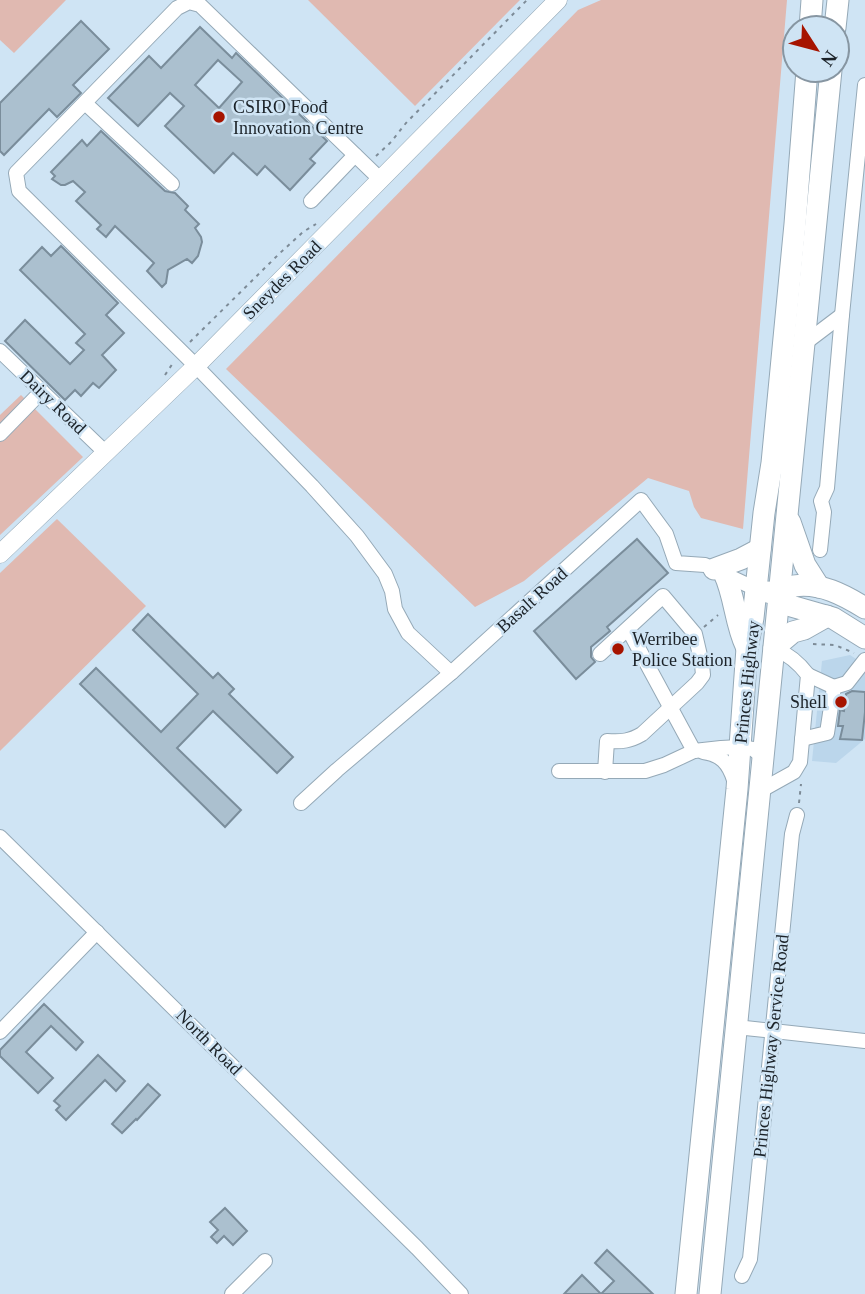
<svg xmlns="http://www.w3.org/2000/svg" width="865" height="1294" viewBox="0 0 865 1294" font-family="'Times New Roman',serif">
<rect width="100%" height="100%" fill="#cfe4f4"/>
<!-- built -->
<path fill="#bbd6eb" d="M850 655 865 665V739L836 763 812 761 822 661Z"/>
<!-- green -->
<g fill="#e0b9b1">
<path d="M0 0H66L14 53 0 40Z"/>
<path d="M308 0H520L415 106Z"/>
<path d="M601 0H787L743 529 701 518 694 507 689 491 648 478 524 581 475 607 226 369 578 10Z"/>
<path d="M21 395 83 457 0 535V415Z"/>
<path d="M57 519 146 606 0 751V573Z"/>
</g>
<!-- building -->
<g fill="#abc0cf" stroke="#7a8d9b" stroke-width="2" fill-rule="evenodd">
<path d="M81 21 109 49 73 85 81 93 57 117 49 109 4 155 0 151V103Z"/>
<path d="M200 27 232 58 236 53 327 141 310 159 315 163 290 190 265 166 257 175 233 153 214 173 165 126 184 106 170 93 138 126 108 98 149 56 161 68ZM218 60 242 82 219 108 195 85Z"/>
<path d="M101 131 165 191 175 193 188 206 185 210 199 224 195 228 201 237 202 242 198 256 192 263 187 259 168 270 166 283 162 287 147 271 154 263 115 226 106 237 97 229 101 225 76 201 85 192 73 181 65 185H61L52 179 55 176 51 172 82 140 87 146Z"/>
<path d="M61 246 118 303 106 315 124 333 102 355 116 370 99 388 93 383 81 396 75 390 65 400 5 341 25 320 70 364 84 350 76 343 85 334 20 270 42 247 51 256Z"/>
<path d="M637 539 668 573 607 627 610 631 591 647V657L595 662 576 679 534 631Z"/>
<path d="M148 614 213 678 218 673 234 689 229 694 293 757 277 773 213 711 177 748 241 810 225 827 80 684 96 668 161 732 198 694 133 630Z"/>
<path d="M852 691 865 692V712L862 740 840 739 843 726H838L840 710 844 711 846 694Z"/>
<path d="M44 1004 83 1042 76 1050 51 1026 26 1052 53 1078 38 1093 0 1056V1050Z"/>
<path d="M98 1055 125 1081 116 1091 105 1080 66 1120 56 1110 60 1106 54 1101Z"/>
<path d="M148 1084 160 1095 137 1120 136 1119 122 1133 112 1124Z"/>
<path d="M225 1208 247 1231 233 1245 224 1236 217 1243 211 1237 218 1230 210 1222Z"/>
<path d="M607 1250 653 1294H564L582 1275 601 1294 614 1281 595 1263Z"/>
</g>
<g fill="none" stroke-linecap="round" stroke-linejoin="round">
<defs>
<g id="minor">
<path d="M85 103 172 184"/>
<path d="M381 180 200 5 189 2 177 8 16 173 19 191 196 366 312 486 357 536 385 574 392 591 395 609 408 633 451 673"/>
<path d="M311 201 355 155"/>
<path d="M805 343 842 315"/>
<path d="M0 351 106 453"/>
<path d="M0 434 42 391"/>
<path d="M820 550 824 512 821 501 827 488 842 315 865 85"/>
<path d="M628 629 694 751"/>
<path d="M600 654 663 596 695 634 702 664 703 675 697 683 642 734C630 741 622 742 607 741L605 772"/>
<path d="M808 675 834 687"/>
<path d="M802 739 827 733 834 687 847 683 865 660"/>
<path d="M703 752C721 754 729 764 734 780"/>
<path d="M559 771H645L664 765 694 751 721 748 740 747 753 749 763 757"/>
<path d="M760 791 794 772 800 762 808 675C799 663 788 654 774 648"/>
<path d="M301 803 337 770 451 673 641 500 666 534 676 563 705 565 756 589"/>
<path d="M0 837 417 1248 461 1294"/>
<path d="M736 1027 865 1041"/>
<path d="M0 1032 97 932"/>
<path d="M742 1276 750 1259 792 834 797 815"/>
<path d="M232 1294 265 1261"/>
</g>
<path id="major" d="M0 554 196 366 558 0"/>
<g id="highway">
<path d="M810 28 812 0"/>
<path d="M835 28 838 0"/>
<path d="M790 522 805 565 819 587"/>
<path d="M714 569 741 559 760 549"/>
<path d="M724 573C735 596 735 623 746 646"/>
<path d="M768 592 779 595 791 606 833 618 865 638"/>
<path d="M779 595C784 592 789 587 794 586 820 582 844 595 865 608"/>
<path d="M774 648 793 632 804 629 827 616"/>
<path d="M686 1294 737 789 747 648 753 618 764 513 772 463 795 224 807 70"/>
<path d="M710 1294 831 70"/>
</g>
</defs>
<!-- minor casing -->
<use href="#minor" stroke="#95a9b7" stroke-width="16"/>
<!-- major casing -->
<use href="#major" stroke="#95a9b7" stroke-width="19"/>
<!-- highway casing -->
<use href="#highway" stroke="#95a9b7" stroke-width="23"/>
<!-- path -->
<g stroke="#7d8b97" stroke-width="2" stroke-dasharray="3.5 5" stroke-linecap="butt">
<path d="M376 156 391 142 406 123 527 0"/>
<path d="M190 342 280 253 303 232 316 224"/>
<path d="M165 375 173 363"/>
<path d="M704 627 718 615"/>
<path d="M813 644 835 645 854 653"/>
<path d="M799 803 801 784"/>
</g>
<!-- minor -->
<use href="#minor" stroke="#fff" stroke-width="14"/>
<!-- major -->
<use href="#major" stroke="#fff" stroke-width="18"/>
<!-- highway -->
<use href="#highway" stroke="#fff" stroke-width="21"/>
</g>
<!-- markers -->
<g fill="#a61400" stroke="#cfe4f4" stroke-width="2.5">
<circle cx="219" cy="117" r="7"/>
<circle cx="618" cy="649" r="7"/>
<circle cx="841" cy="702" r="7"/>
</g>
<g text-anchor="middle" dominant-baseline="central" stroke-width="5" stroke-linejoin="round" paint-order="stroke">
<!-- poi labels -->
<g font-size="18" fill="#1b2228" stroke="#cfe4f4" text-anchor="start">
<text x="233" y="107">CSIRO Foođ<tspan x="233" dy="21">Innovation Centre</tspan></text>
<text x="632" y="639">Werribee<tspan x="632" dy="21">Police Station</tspan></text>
<text x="827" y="702" text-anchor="end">Shell</text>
</g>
<!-- street labels -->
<g font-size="18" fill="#1b2228" stroke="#cfe4f4">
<text transform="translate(282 280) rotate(-45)">Sneydes Road</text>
<text transform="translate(53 402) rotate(44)">Dairy Road</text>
<text transform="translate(532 600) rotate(-42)">Basalt Road</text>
<text transform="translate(747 682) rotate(-84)">Princes Highway</text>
<text transform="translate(209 1042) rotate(45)">North Road</text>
<text transform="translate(771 1046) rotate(-84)">Princes Highway Service Road</text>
</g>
</g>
<!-- north arrow -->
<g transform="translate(816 49) rotate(126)"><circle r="33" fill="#cfe4f4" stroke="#8796a2" stroke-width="2"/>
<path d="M0-5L12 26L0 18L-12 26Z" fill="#a61400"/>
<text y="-10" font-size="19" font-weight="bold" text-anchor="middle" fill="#1b2228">N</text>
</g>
</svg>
